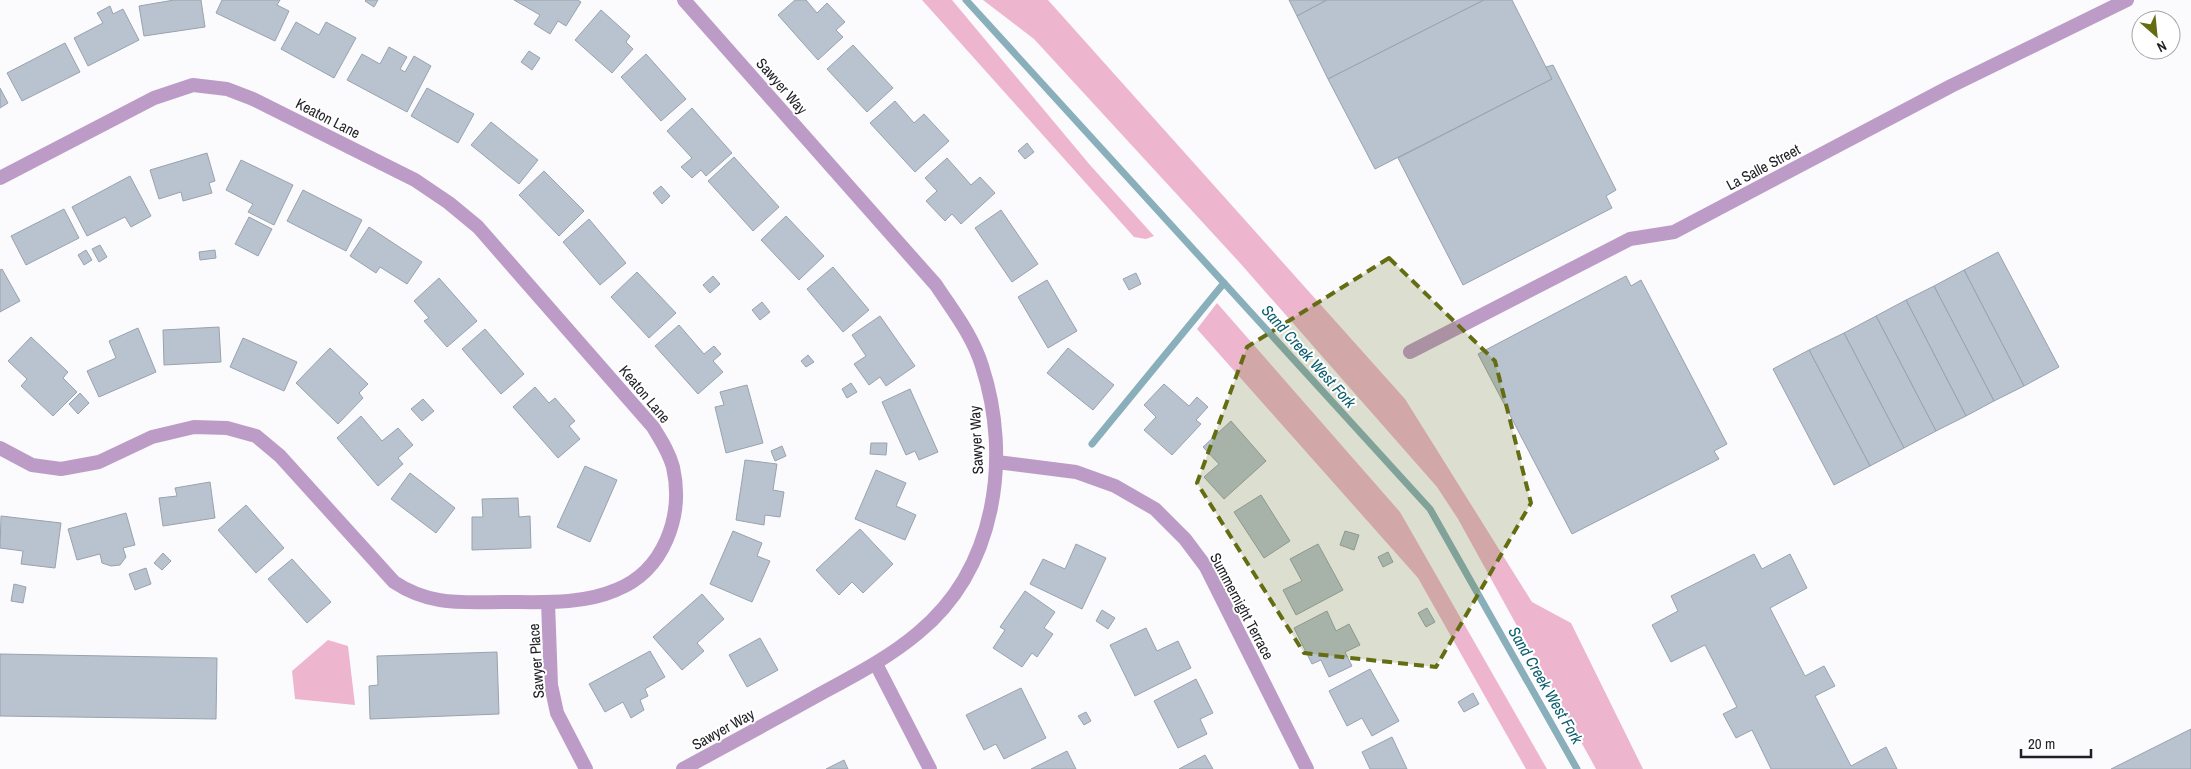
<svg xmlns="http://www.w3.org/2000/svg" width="2191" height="769" viewBox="0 0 2191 769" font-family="'Archivo Narrow',sans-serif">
<rect width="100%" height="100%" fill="#fbfbfe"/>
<!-- green -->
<g fill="#eeb6ce">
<path d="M922 0H952L1090 165 1154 236 1146 239 1134 237Z"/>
<path d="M983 0H1048L1405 399 1532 602 1571 623 1643 769H1596L1458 519 1437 487 1240 263 1034 39Z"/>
<path d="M1217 303 1400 512 1547 769H1526L1418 578 1197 329Z"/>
<path d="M328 640 348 646 355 705 295 699 292 671Z"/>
</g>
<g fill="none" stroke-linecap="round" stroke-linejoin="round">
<!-- stream -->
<g stroke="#89afbb" stroke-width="7">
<path d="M966 0 1430 509 1577 769"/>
<path d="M1092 444 1224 283"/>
</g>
</g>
<!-- building -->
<g fill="#b8c3cf" stroke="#98a3ae">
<path d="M174 0H201L205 27 144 36 139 6Z"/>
<path d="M222 0H280L277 5 289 11 275 41 216 13Z"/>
<path d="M366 0H378L374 7 365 1Z"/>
<path d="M514 0H578L581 2 566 26 558 21 550 34 534 24 540 15Z"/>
<path d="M795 0H806L817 13 827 3 845 22 836 30 843 37 818 60 778 15Z"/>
<path d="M1289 0H1327L1297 16Z"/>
<path d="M1327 0H1484L1328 79 1297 16Z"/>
<path d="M1484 0H1512L1552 79 1375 169 1328 79Z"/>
<path d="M110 6 113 14 123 9 139 40 88 66 74 38 103 23 97 13Z"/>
<path d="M601 10 630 36 626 42 633 49 612 73 575 40Z"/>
<path d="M296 22 319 35 326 22 356 38 334 78 281 49Z"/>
<path d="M65 43 80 72 22 101 7 73Z"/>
<path d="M853 45 893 88 867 112 827 69Z"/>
<path d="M389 47 407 57 400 69 405 72 414 56 431 66 407 112 347 80 362 54 380 64Z"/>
<path d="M529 51 540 58 532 70 521 62Z"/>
<path d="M646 54 686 99 661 121 621 77Z"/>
<path d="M1553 65 1616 190 1606 196 1612 208 1463 285 1398 158 1552 79 1546 67Z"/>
<path d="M0 88 8 103 0 108Z"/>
<path d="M427 88 474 114 458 143 411 116Z"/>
<path d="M895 101 914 123 924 114 949 141 915 172 870 123Z"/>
<path d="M692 108 732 153 706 176 701 170 692 178 681 167 692 158 667 131Z"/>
<path d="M491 122 538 160 519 184 471 145Z"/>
<path d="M1027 143 1034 152 1025 159 1018 151Z"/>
<path d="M207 153 215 181 209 183 212 193 183 201 181 192 159 199 150 170Z"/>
<path d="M734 157 779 207 753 231 708 181Z"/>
<path d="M947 158 971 185 980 177 995 193 961 224 952 214 945 221 926 201 937 191 925 178Z"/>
<path d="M241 160 293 185 274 225 248 212 253 204 226 190Z"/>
<path d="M544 171 584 211 559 236 519 195Z"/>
<path d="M130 176 151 216 131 227 125 217 87 236 72 207Z"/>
<path d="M661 186 670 196 662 204 653 193Z"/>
<path d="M303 190 362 220 346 251 287 221Z"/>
<path d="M64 209 79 238 26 265 11 236Z"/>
<path d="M1001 210 1038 264 1012 282 975 228Z"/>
<path d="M786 216 824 256 799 280 761 240Z"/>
<path d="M249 217 272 229 258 256 235 244Z"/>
<path d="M589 219 626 263 600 285 563 242Z"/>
<path d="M369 227 422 262 407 284 380 267 376 273 350 256Z"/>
<path d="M100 245 107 257 99 262 92 249Z"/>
<path d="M86 250 92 260 84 265 78 255Z"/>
<path d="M215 250 216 258 200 260 199 252Z"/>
<path d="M1998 252 2059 367 2024 386 1964 270Z"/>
<path d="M833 267 869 310 843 332 807 289Z"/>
<path d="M2 269 20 301 0 312V270Z"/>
<path d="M1964 270 2024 386 1994 401 1934 286Z"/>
<path d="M637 272 676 313 649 338 611 297Z"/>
<path d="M1136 273 1141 284 1129 290 1123 279Z"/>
<path d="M713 276 720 284 710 293 703 285Z"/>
<path d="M1626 276 1631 286 1641 280 1727 444 1714 451 1719 459 1572 534 1478 354Z"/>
<path d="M439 278 477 321 447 347 424 321 429 318 414 301Z"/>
<path d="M1047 280 1077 331 1048 348 1018 297Z"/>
<path d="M1934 286 1994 401 1966 416 1906 300Z"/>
<path d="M1906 300 1966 416 1936 431 1876 316Z"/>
<path d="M762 302 770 312 760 320 752 310Z"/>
<path d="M880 316 915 366 886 386 880 377 869 385 854 364 866 356 852 335Z"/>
<path d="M1876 316 1936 431 1904 448 1844 333Z"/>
<path d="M679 325 704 354 714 346 721 354 713 361 723 372 698 394 655 346Z"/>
<path d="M219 327 221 362 164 365 163 330Z"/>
<path d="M138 328 156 372 99 397 87 371 116 358 109 341Z"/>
<path d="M485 329 524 374 501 394 462 349Z"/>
<path d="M1844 333 1904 448 1870 466 1809 350Z"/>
<path d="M31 337 68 372 63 378 77 392 53 416 21 386 27 379 8 361Z"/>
<path d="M243 338 297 362 284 391 230 367Z"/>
<path d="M330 348 368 384 359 393 363 398 338 424 296 383Z"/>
<path d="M1068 348 1114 385 1093 410 1047 373Z"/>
<path d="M1809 350 1870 466 1834 485 1773 369Z"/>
<path d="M808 355 814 362 806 367 801 361Z"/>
<path d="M851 383 857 392 847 398 842 389Z"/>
<path d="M1164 384 1189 406 1197 397 1208 407 1196 420 1201 424 1172 455 1144 430 1156 417 1144 405Z"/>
<path d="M747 385 763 443 726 453 715 407 724 405 720 392Z"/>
<path d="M535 387 549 403 555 398 575 421 569 426 580 439 558 458 513 407Z"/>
<path d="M910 389 938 452 919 460 915 451 906 455 882 402Z"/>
<path d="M80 393 89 403 78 414 69 404Z"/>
<path d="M423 399 434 411 422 421 411 409Z"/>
<path d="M361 416 382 441 398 428 413 445 398 458 403 464 378 486 337 438Z"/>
<path d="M1231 421 1266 461 1224 499 1204 477 1219 464 1203 447Z"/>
<path d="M871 443H887L886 455 870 454Z"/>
<path d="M782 446 786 456 775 461 771 451Z"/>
<path d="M745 460 777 464 773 490 784 492 780 517 765 515 764 525 736 520Z"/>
<path d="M585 466 617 480 590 542 557 527Z"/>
<path d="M876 470 906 483 896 506 916 515 905 540 855 519Z"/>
<path d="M410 473 455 508 436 533 391 499Z"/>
<path d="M210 482 215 518 163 526 159 498 177 496 175 488Z"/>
<path d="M1261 495 1290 541 1264 558 1234 512Z"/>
<path d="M518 498 519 517 530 516 531 548 472 550V517H483L482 499Z"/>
<path d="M246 505 284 548 256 573 218 530Z"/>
<path d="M126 513 135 545 123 548 126 557 120 565 111 566 102 563 100 554 77 560 68 529Z"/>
<path d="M1 516 61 523 55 568 21 564 23 551 0 548Z"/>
<path d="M860 529 893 564 863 593 852 582 839 595 816 570Z"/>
<path d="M733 531 762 543 757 556 770 561 752 602 710 584Z"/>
<path d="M1345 531 1359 535 1354 550 1340 545Z"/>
<path d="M1076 544 1106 558 1082 609 1030 584 1043 559 1065 569Z"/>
<path d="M1318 544 1343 590 1296 615 1283 590 1302 581 1290 559Z"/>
<path d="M1388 552 1393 562 1383 567 1378 557Z"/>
<path d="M163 553 171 561 162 570 154 563Z"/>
<path d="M1754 554 1762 569 1790 554 1807 588 1770 608 1805 676 1824 666 1835 686 1815 696 1851 766 1886 747 1897 769H1771L1752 730 1736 738 1723 714 1737 707 1705 645 1671 662 1652 625 1678 611 1671 596Z"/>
<path d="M292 559 331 602 307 623 268 579Z"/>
<path d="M146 568 151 584 135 590 129 574Z"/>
<path d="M14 584 26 587 23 603 11 601Z"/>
<path d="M1025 591 1055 612 1044 628 1053 634 1037 657 1032 653 1022 667 993 648 1005 630 1000 627Z"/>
<path d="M702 594 724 619 697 643 704 651 682 670 653 637Z"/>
<path d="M1427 608 1435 622 1426 627 1418 613Z"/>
<path d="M1102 610 1115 618 1108 629 1096 621Z"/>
<path d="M1327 611 1336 631 1349 624 1360 645 1345 652 1352 666 1329 677 1321 660 1312 664 1294 628Z"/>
<path d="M1146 628 1157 651 1178 641 1191 668 1135 696 1110 645Z"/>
<path d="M760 638 778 670 747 687 729 655Z"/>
<path d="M650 651 665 677 645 689 648 696 640 700 644 710 631 718 623 702 605 712 589 684Z"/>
<path d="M497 652 499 714 370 719 369 686 378 685 377 656Z"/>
<path d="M0 654 217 658 216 719 0 716Z"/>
<path d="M1370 669 1399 721 1372 736 1362 718 1347 726 1329 691Z"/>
<path d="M1196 679 1213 713 1200 719 1207 734 1178 748 1154 701Z"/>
<path d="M1021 688 1046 738 1004 759 996 744 984 750 966 715Z"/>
<path d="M1473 693 1479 704 1464 712 1458 702Z"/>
<path d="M1086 712 1091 721 1084 725 1078 716Z"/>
<path d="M2191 729V769H2111Z"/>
<path d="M1392 737 1407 769H1370L1362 752Z"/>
<path d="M1067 751 1076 769H1031Z"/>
<path d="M1205 755 1213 769H1179Z"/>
<path d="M844 760 848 769H826Z"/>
</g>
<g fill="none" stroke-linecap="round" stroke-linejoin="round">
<!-- minor -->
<g stroke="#bc9cc7" stroke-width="14">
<path d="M0 178 154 98 193 85 227 89 253 99 415 180 449 203 478 227 653 427C661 440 669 452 673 467 684 516 664 571 616 590 581 605 540 602 503 602 462 602 430 606 394 582L280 456 256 436 227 428 194 427 152 437 99 462 61 469 32 465 0 448"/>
<path d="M1410 352 1630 239 1674 232 1951 86 2127 0"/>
<path d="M997 462 1076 472 1115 486 1155 509 1185 539 1206 567 1307 769"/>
<path d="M548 602 551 685 557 713 586 769"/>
<path d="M876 664 930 769"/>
<path d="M683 769C727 745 770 722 813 698 849 678 886 660 918 633 996 569 1012 458 982 366 973 336 953 311 936 285L684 0"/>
</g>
</g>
<!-- marked area -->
<path fill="#656d12" fill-opacity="0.2" stroke="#656d12" stroke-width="4" stroke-dasharray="10 6" stroke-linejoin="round" d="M1389 258 1495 361 1531 503 1436 667 1304 653 1197 483 1247 347Z"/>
<g text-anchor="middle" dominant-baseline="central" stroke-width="4" stroke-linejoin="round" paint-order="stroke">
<!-- street labels -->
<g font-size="15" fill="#1f1f25" stroke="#fff">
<text transform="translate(782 86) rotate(49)">Sawyer Way</text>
<text transform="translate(328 118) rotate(27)">Keaton Lane</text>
<text transform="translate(1763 167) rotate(-28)">La Salle Street</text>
<text transform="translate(645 394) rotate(50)">Keaton Lane</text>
<text transform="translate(976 440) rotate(-93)">Sawyer Way</text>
<text transform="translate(1242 606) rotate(62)">Summernight Terrace</text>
<text transform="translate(536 661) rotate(-94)">Sawyer Place</text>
<text transform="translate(723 729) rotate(-29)">Sawyer Way</text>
</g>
<!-- water labels -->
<g font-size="16" font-style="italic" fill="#0a5e6f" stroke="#fff">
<text transform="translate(1309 356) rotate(48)">Sand Creek West Fork</text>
<text transform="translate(1546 685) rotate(60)">Sand Creek West Fork</text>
</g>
</g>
<!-- north arrow -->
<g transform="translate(2156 35) rotate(153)"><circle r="24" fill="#ffffff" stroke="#a5a5a8"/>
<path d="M0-4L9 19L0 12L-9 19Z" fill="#656d12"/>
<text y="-8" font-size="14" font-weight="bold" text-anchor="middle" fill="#1f1f25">N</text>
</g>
<!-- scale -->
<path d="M2021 749v8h70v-8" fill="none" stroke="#1f1f25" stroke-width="2.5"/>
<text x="2028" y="749" font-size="15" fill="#1f1f25" stroke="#ffffff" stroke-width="4" paint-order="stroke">20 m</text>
</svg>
